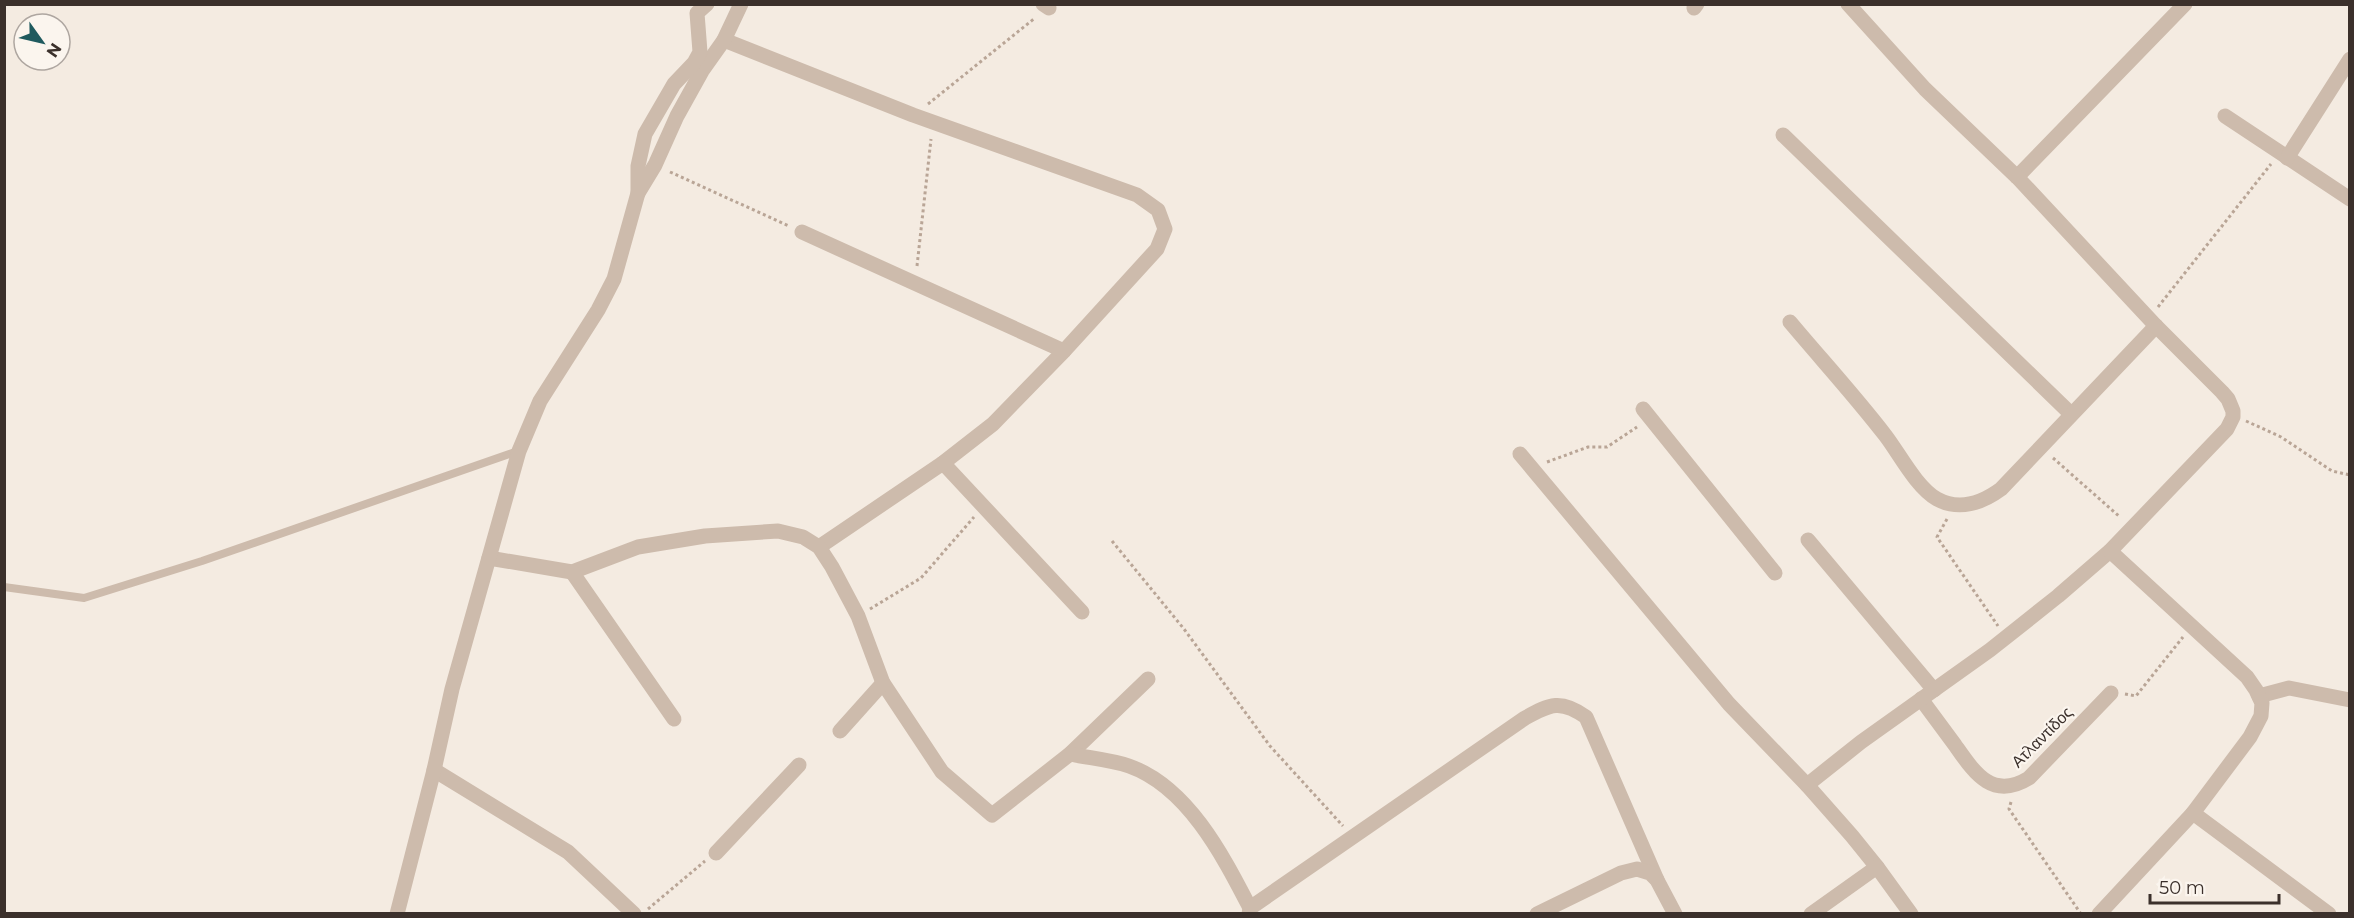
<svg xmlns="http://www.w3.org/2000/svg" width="2354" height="918" viewBox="0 0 2354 918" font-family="Montserrat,sans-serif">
<rect width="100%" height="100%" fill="#f4ebe1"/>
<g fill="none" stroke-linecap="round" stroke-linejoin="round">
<!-- path -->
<g stroke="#b9a596" stroke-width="3" stroke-dasharray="3 3" stroke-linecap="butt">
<path d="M928 104 1035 18"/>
<path d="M670 172 789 226"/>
<path d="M917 266 931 139"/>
<path d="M2158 307 2271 164"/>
<path d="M2246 421 2281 437 2332 471 2350 475"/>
<path d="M2053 458 2120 517"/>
<path d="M1547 462 1588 447H1607L1637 427"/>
<path d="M1947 519 1937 537 1998 626"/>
<path d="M1112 541 1184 629 1270 746 1343 826"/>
<path d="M870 609 921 578 974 517"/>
<path d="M2125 694 2136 696 2183 637"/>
<path d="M2011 802 2009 809 2081 914"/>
<path d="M648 909 705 861"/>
</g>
<!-- lane -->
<path stroke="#cdbbac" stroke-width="8" d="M4 587 84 598 202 561 518 451"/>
<!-- street -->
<g stroke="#cdbbac" stroke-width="15">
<path d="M1043 4 1049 8"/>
<path d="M1694 8 1697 4"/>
<path d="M724 40 913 115 1137 195 1158 210 1165 229 1157 249 1064 351 993 424 943 463 819 547"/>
<path d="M2225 116 2350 199"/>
<path d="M1783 135 2071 414"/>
<path d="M2287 158 2350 59"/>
<path d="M2017 177 2185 4"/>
<path d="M638 193 655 165 677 116 702 71 724 40 741 4"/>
<path d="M802 232 1064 351"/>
<path d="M1790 322C1821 359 1855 396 1885 435 1899 453 1916 487 1937 499 1959 511 1982 503 2001 489L2156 326"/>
<path d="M1643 409 1775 573"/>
<path d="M1520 454 1729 704 1807 785 1852 836 1877 867 1911 914"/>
<path d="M943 463 1082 612"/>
<path d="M1808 540 1934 690"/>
<path d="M489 558 572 572 638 547 705 536 778 531 803 537 819 547 832 567 858 616 883 683 942 772 992 815 1070 754 1148 679"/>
<path d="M572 572 674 719"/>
<path d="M2259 696 2289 688 2350 700"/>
<path d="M1921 699C1933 715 1944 730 1955 745 1974 772 1992 801 2029 778L2111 693"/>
<path d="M840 731 883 683"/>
<path d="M1070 754C1089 758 1111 760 1129 766 1188 787 1223 856 1250 908L1249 914"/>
<path d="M434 770 568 852 634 914"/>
<path d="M1807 785 1861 742 1990 650 2058 596 2110 551 2227 429 2233 417V411L2228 399 2222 392 2156 326 2017 177 1925 89 1848 4"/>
<path d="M2193 813 2329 914"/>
<path d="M716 853 799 765"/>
<path d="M1250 908 1525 718C1550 704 1561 699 1586 717L1657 880"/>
<path d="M397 914 434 770 452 689 519 451 540 401 598 310 614 279 638 193V166L645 134 674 84 694 63 700 52 697 13 707 4"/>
<path d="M1537 914 1621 873 1637 869 1650 873 1657 880 1675 914"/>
<path d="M1811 914 1877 867"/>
<path d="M2099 914 2193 813 2250 737 2261 716 2262 703 2256 690 2247 677 2110 551"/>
</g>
</g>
<g text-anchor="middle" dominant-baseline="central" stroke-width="4.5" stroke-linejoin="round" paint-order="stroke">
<!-- street labels -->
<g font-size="16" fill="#3b302b" stroke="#fbf5ee">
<text transform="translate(2042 737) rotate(-45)">Ατλαντίδος</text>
</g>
</g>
<!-- border -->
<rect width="2354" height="918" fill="none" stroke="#3b302b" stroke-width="12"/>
<!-- north arrow -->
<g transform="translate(42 42) rotate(124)"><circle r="28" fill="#fbf5ee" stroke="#aea6a0" stroke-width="1.5"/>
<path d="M0-4.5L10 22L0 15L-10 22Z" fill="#1f5a5e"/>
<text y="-9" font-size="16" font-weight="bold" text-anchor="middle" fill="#3b302b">N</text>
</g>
<!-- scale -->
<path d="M2150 894v9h129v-9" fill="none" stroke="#3b302b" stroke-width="3"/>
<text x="2159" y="894" font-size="18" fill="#3b302b" stroke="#fbf5ee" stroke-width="4.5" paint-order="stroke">50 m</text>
</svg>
